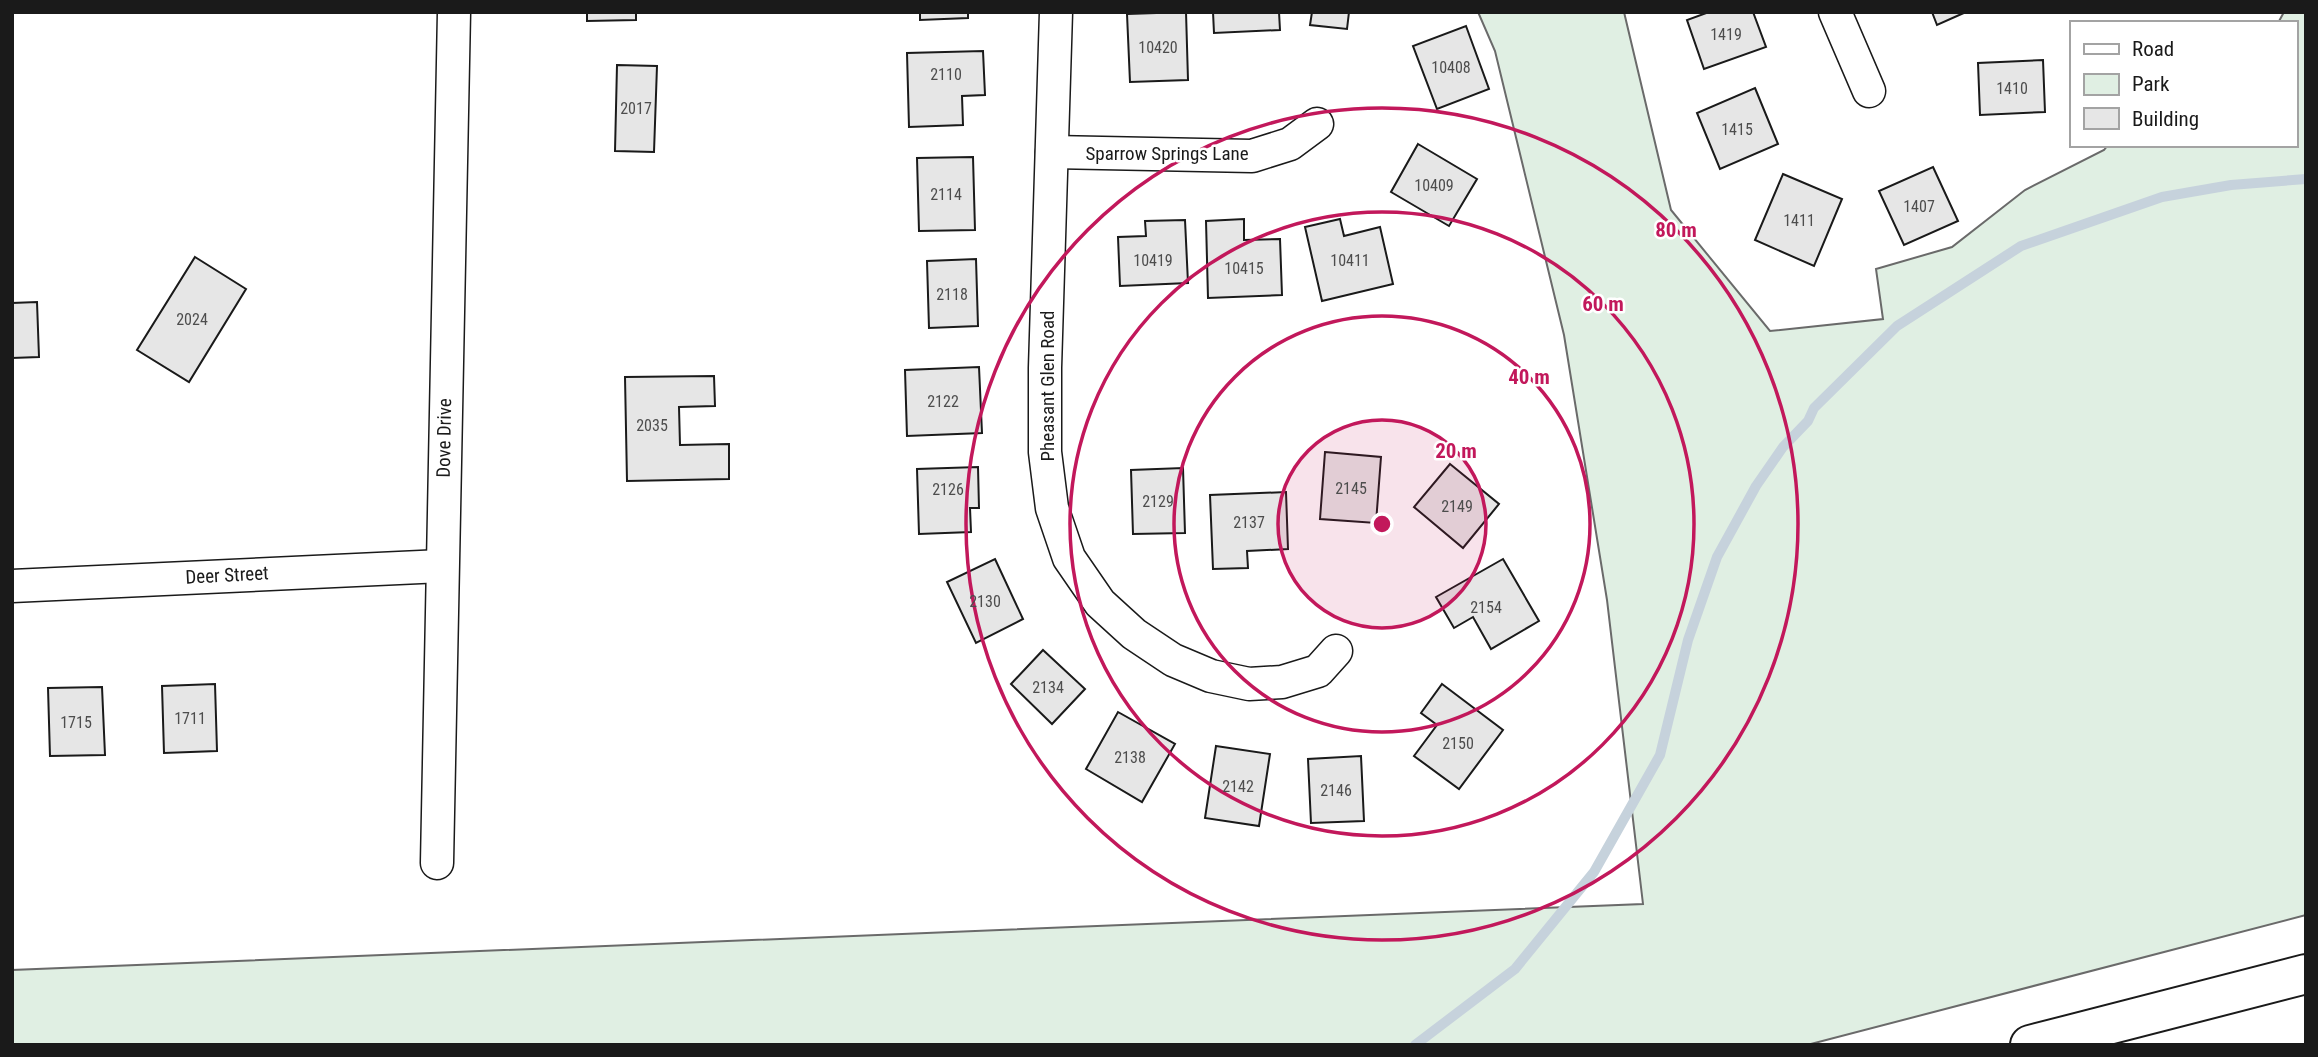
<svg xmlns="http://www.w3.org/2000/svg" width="2318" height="1057" viewBox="0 0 2318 1057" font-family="'Roboto Condensed',sans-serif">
<rect width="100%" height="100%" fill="#fff"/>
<!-- green -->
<path fill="#e0efe3" stroke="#6a6a6a" stroke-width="2" d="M1478 12H1624L1671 210 1770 331 1883 319 1876 269 1952 247 2025 190 2104 150 2108 145H2295V23H2278L2284 12H2306V915L1807 1045H12V970L1643 904 1607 600 1564 335 1495 51Z"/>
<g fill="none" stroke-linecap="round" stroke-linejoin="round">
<!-- stream -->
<path stroke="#c6d2dc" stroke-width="10" d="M1415 1045 1515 969 1594 872 1660 755 1688 640 1717 557 1756 486 1783 447 1808 421 1814 408 1897 326 2021 246 2162 197 2231 185 2306 179"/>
</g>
<!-- building -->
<g fill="#e6e6e6" stroke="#1a1a1a" stroke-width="2">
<path d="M587 12H636V20L587 21Z"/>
<path d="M920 12H968V18L920 20Z"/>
<path d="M1186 12 1188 80 1130 82 1127 14Z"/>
<path d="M1213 12H1279L1280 30 1214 33Z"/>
<path d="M1312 12H1349L1347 29 1310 25Z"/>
<path d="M1709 12H1753L1766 47 1704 69 1687 20Z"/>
<path d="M1932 12H1966L1937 25Z"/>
<path d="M1466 26 1489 89 1437 109 1413 46Z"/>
<path d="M983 51 985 95 962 96 963 125 909 127 907 53Z"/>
<path d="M2043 60 2045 112 1980 115 1978 63Z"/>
<path d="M617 65 657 66 654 152 615 151Z"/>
<path d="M1755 88 1778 144 1720 169 1697 113Z"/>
<path d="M1418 144 1477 179 1449 226 1391 192Z"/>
<path d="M973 157 975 230 919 231 917 158Z"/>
<path d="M1933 167 1958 221 1904 245 1879 191Z"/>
<path d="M1783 174 1842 199 1814 266 1755 240Z"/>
<path d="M1244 219V240L1280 239 1282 295 1208 298 1206 221Z"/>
<path d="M1340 219 1344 236 1380 227 1393 284 1322 301 1305 227Z"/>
<path d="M1185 220 1188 283 1120 286 1118 237 1146 236 1145 221Z"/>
<path d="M195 257 246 289 189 382 137 350Z"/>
<path d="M976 259 978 326 929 328 927 261Z"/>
<path d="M37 302 39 357 12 358V303Z"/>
<path d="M979 367 982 433 907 436 905 370Z"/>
<path d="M714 376 715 406 679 407 680 445 729 444V479L627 481 625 377Z"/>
<path d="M1325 452 1381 457 1376 523 1320 519Z"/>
<path d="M1450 464 1499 504 1463 548 1414 507Z"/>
<path d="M978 467 979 508H970L971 532 919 534 917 469Z"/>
<path d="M1183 468 1185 533 1133 534 1131 470Z"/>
<path d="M1286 492 1288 549 1247 551 1248 568 1213 569 1210 495Z"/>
<path d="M995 559 1023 619 976 643 947 582Z"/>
<path d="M1503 559 1539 621 1491 649 1473 617 1454 628 1436 597Z"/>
<path d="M1043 650 1085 689 1052 724 1011 684Z"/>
<path d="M215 684 217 751 164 753 162 686Z"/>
<path d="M1442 684 1503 730 1459 789 1414 756 1437 725 1421 713Z"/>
<path d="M102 687 105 755 50 756 48 688Z"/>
<path d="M1118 712 1175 744 1142 802 1086 769Z"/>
<path d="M1216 746 1270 754 1259 826 1205 818Z"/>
<path d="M1361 756 1364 821 1311 823 1308 759Z"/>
</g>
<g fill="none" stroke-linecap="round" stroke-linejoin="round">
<defs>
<g id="street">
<path d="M1056 12 1045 368V452L1052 508 1069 558 1100 603 1134 634 1173 660 1211 676 1249 684 1282 682 1318 671 1336 651"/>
<path d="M1835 12 1869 91"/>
<path d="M1052 152 1252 156 1290 144 1317 124"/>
<path d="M12 586 442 566"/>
<path d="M437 863 454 12"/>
</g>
<path id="highway" d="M2030 1045 2306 974"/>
</defs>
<!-- street casing -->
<use href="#street" stroke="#1a1a1a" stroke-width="35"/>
<!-- highway casing -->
<use href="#highway" stroke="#1a1a1a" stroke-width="42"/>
<!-- street -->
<use href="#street" stroke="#fff" stroke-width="32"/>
<!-- highway -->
<use href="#highway" stroke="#fff" stroke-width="38"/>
</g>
<!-- distance rings -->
<circle cx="1382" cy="524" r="104" fill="#c2185b" fill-opacity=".12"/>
<g fill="none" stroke="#c2185b" stroke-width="3.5">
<circle cx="1382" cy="524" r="104"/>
<circle cx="1382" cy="524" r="208"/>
<circle cx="1382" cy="524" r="312"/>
<circle cx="1382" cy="524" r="416"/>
</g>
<g text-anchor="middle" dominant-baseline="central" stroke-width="5" stroke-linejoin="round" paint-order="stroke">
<!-- number labels -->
<g font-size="16" fill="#4d4d4d">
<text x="1726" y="34">1419</text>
<text x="1158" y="47">10420</text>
<text x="1451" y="67">10408</text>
<text x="946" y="74">2110</text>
<text x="2012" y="88">1410</text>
<text x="636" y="108">2017</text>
<text x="1737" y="129">1415</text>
<text x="1434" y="185">10409</text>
<text x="946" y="194">2114</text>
<text x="1919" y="206">1407</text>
<text x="1799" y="220">1411</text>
<text x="1153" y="260">10419</text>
<text x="1350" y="260">10411</text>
<text x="1244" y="268">10415</text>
<text x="952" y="294">2118</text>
<text x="192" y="319">2024</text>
<text x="943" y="401">2122</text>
<text x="652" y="425">2035</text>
<text x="1351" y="488">2145</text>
<text x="948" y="489">2126</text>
<text x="1158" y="501">2129</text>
<text x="1457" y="506">2149</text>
<text x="1249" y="522">2137</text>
<text x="985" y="601">2130</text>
<text x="1486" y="607">2154</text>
<text x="1048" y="687">2134</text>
<text x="190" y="718">1711</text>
<text x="76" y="722">1715</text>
<text x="1458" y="743">2150</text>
<text x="1130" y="757">2138</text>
<text x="1238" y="786">2142</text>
<text x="1336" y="790">2146</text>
</g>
<!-- street labels -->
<g font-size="19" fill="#1a1a1a" stroke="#fff">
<text x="1167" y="153">Sparrow Springs Lane</text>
<text transform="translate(1047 386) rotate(-90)">Pheasant Glen Road</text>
<text transform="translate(444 438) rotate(-89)">Dove Drive</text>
<text transform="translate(227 575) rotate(-3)">Deer Street</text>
</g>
</g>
<circle cx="1382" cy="524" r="10" fill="#c2185b" stroke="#fff" stroke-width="3.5"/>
<g font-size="21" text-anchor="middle" font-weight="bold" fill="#c2185b" stroke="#fff" stroke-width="5" stroke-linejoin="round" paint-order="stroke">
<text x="1676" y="237">80 m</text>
<text x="1603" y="311">60 m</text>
<text x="1529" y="384">40 m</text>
<text x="1456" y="458">20 m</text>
</g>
<!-- border -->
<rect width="2318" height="1057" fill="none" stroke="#1a1a1a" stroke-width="28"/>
<!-- legend -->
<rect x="2070" y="21" width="228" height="126" fill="#ffffff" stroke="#a3a3a3" stroke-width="2"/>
<rect x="2084" y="44" width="35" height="10" fill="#ffffff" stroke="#a3a3a3" stroke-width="2"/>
<text x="2132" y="56" font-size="21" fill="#1a1a1a">Road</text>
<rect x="2084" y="74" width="35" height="21" fill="#e0efe3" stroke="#a3a3a3" stroke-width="2"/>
<text x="2132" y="91" font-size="21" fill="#1a1a1a">Park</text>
<rect x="2084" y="108" width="35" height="21" fill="#e6e6e6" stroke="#a3a3a3" stroke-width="2"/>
<text x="2132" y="126" font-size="21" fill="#1a1a1a">Building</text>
</svg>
